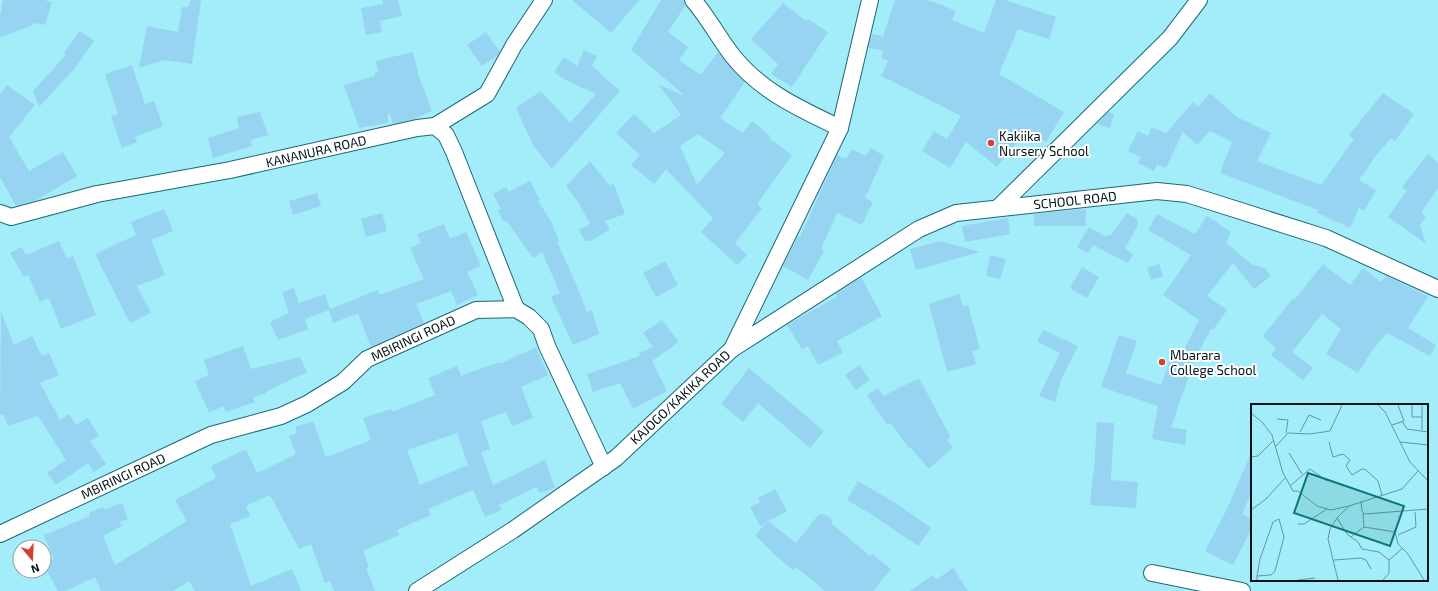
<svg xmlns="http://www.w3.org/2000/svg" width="1438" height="591" viewBox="0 0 1438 591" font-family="'Exo 2',sans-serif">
<rect width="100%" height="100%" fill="#a3ecf9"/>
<!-- building -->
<g fill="#97d4f1" fill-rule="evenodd">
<path d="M3 0H44L52 2 45 25 37 23 0 38V16Z"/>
<path d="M191 0H201L192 64 164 60 139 68 147 26 178 32 182 7H188Z"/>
<path d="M382 0H398L402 16 380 21 382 32 366 35 361 8 383 4Z"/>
<path d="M572 0H639L611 33Z"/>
<path d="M661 0H684L685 6 668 32 688 47 679 60 701 75 718 52 745 82 720 118 743 133 752 121 770 136 769 138 792 155 757 204 762 208 735 243 747 255 737 265 701 232 713 218 666 169 654 184 631 165 640 155 616 133 634 114 654 133 681 115 658 84 682 95 683 94 631 50ZM698 134 725 153 697 185 680 146Z"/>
<path d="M895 0H927L939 4 956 11 952 20 984 33 996 0H1005L1056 17 1049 39 1018 29 999 74 1064 112 1046 142 1026 130 997 167 966 142 950 168 922 151 934 131 947 139 961 116 881 76 888 61 881 58 883 50 868 48 872 34 883 36Z"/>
<path d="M783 3 806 21 808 19 828 32 792 87 771 74 778 64 751 39Z"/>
<path d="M80 31 94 41 74 69 39 107 33 91 66 55 64 53Z"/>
<path d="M486 32 500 52 498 55 482 66 467 45Z"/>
<path d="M584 50 597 56 592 66 620 91 552 169 533 145 516 108 541 91 570 123 596 94 566 80 554 72 564 57 577 66Z"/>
<path d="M413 52 419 77 432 111 411 120 393 124 390 114H388V123L359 128 344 85 375 76V72H379L375 61Z"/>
<path d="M132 65 145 104 154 101 163 126 135 137 137 142 122 148 111 116 118 114 105 74Z"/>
<path d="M7 85 35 105 9 137 29 171 63 152 77 176 35 201 16 206 0 177V94Z"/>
<path d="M1210 93 1237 117 1271 133 1257 161 1321 185 1354 139 1349 135 1383 93 1414 114 1395 141 1391 138 1375 157 1359 180 1376 190 1364 211 1359 208 1350 228 1316 212 1318 210 1220 173 1232 142 1210 131 1197 145 1183 132 1166 168 1157 164 1154 171 1138 163 1141 157 1128 151 1138 131 1148 136 1152 127 1166 133 1193 102 1198 107Z"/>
<path d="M260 112 268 135 251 140 252 146 213 158 208 138 239 128 237 117Z"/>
<path d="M1108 112 1114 114 1110 128 1097 124Z"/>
<path d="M871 148 884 156 865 198 873 202 862 225 837 213 821 249 824 251 808 280 783 266 798 236 800 237 837 155 846 159 852 149 866 156Z"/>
<path d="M1428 154 1438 163V188L1421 213 1426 217 1420 225 1426 244 1388 217 1407 191 1402 187Z"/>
<path d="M590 161 609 185 614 184 625 214 605 221 610 230 590 241H585L579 230 590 224 578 202 566 186Z"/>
<path d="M530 181 540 200 538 201 551 221 559 241 557 242 576 284 587 312 592 310 599 334 573 345 551 297 560 293 542 252 533 258 507 221 504 222 497 210 501 209 493 194 506 187 509 192Z"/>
<path d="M317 193 321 206 293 215 289 201Z"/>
<path d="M164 209 173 231 151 240 165 275 137 286 151 313 130 323 95 254 136 235 131 222Z"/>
<path d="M1086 209 1085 226H1034V214Z"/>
<path d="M382 213 387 231 366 237 361 219Z"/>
<path d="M1127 213 1138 220V225L1125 248 1133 254 1128 263 1093 245 1088 253 1077 247 1089 227 1106 237 1107 235 1110 236Z"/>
<path d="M1157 214 1195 234 1207 216 1231 232 1226 243 1253 265 1265 268 1271 276 1254 289 1233 263 1207 296 1227 310 1213 330 1211 329 1195 359 1171 427 1187 430 1185 445 1152 439 1158 406 1101 387 1119 335 1137 341 1126 373 1161 385 1172 354 1180 357 1199 320 1163 295 1191 255 1148 230Z"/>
<path d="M1008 218 1010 234 965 242 962 226Z"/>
<path d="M444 224 450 239 466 232 481 266 467 272 478 295 457 305 451 291 416 304 424 323 371 347 358 313 333 323 329 310 305 319 308 329 278 340 270 322 289 313 282 292 294 288 299 303 325 294 330 309 378 290 380 295 424 279 410 248 421 243 417 234Z"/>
<path d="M59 241 67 259 73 256 96 315 61 329 49 298 40 302 28 275 24 277 10 253 21 247 26 255Z"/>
<path d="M940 241 980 252 916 270 910 249Z"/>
<path d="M990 255 1006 259 1000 279 986 276Z"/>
<path d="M665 261 678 285 656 297 643 273Z"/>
<path d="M1159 264 1163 276 1151 280 1147 268Z"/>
<path d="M1323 264 1350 285 1363 268 1381 282 1386 276 1428 296 1408 328 1436 345 1430 356 1387 333 1371 352 1358 373 1326 354 1341 329 1322 314 1292 352 1313 368 1303 380 1271 355 1276 348 1263 336 1293 298 1295 299Z"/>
<path d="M1082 267 1099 277 1087 298 1070 288Z"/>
<path d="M861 277 882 316 837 341 843 353 818 365 808 346 802 349 787 325 838 296 835 294Z"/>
<path d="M959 294 963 306 968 305 980 349 972 351 976 364 947 372 929 304Z"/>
<path d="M1 311 14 345 32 336 42 356 49 353 59 375 40 383 60 420 69 414 76 425 88 418 99 436 90 441 106 464 94 472 88 463 56 485 47 473 66 460 38 416 8 426 3 414 0 415Z"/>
<path d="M662 320 679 342 652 361 667 391 633 409 620 383 593 392 587 374 640 356 639 353 653 347 643 333Z"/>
<path d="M1043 330 1078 346 1061 380 1055 402 1039 396 1060 353 1037 342Z"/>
<path d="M243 346 251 369 300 357 307 372 266 392V393L253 398 255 402 226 412 223 406 209 413 195 381 209 375 204 360Z"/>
<path d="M536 347 548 375 521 387 533 418 512 426 506 412 481 421 490 449 481 452 493 485 545 460 555 488 539 493 537 487 499 505 502 510 485 517 473 490 428 509 431 515 397 530 399 535 363 551 369 567 366 568 375 591H334L330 581 325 583 311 544 299 549 270 495 246 506 250 516 230 524 251 586 292 569 301 591H195L189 581 173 591H101L95 577 66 591H58L44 566V564L54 559 44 535 90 516 89 513 103 507 104 510 122 503 128 519 119 522 122 526 103 536 115 565 187 521 175 500 216 478 211 466 246 449 257 473 296 454 289 436 297 433 295 427 313 421 326 457 371 440 363 418 391 409 392 412 435 395 428 378 457 366 461 376 499 362 500 364ZM457 433 468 465 420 485 407 450Z"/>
<path d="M859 365 870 380 856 390 845 375Z"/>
<path d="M749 368 824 431 810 448 758 403 743 422 721 404Z"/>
<path d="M919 378 951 438 947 440 953 447 929 469 910 447 909 448 891 423 887 425 867 395 878 388 883 396Z"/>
<path d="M1097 422 1114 423 1111 480 1138 482 1136 508 1090 505 1093 473H1094Z"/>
<path d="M1252 451V491L1242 514 1252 519V528L1233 565 1205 551 1227 509Z"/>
<path d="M858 481 894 502 931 528 918 546 874 516 847 500Z"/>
<path d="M775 489 787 511 760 526 750 507 760 502 758 498Z"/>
<path d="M819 514H824L833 520 831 523 870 556 872 554 891 569 873 591H825L810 578 795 567 793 570 776 556 755 535 768 521 796 543Z"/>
<path d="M953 568 968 591H910L933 575 936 580Z"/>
</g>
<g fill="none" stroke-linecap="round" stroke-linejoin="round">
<defs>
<g id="street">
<path d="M693 0C708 17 718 37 732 55 760 91 800 109 840 128"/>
<path d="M435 126 487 94 514 45 544 0"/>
<path d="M998 208 1170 38 1199 0"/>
<path d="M0 213 11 217 97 194 230 170 417 128 435 126 446 135 454 152 516 309"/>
<path d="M732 349 919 229 956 213 1157 191 1187 194 1326 238 1438 289"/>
<path d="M0 534 211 435 281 416 307 404 343 382 367 359 476 310 516 309 529 317 541 329 547 346 604 467"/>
<path d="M1152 573 1242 591"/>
<path d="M417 591 513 530 616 458 732 349 840 128 870 0"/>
</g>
</defs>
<!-- street casing -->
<use href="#street" stroke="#1b6975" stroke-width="18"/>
<!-- street -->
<use href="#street" stroke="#fff" stroke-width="16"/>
</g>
<!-- markers -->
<g fill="#cf4233" stroke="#fff" stroke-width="1.5">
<circle cx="991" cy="143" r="4"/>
<circle cx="1162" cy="362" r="4"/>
</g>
<g text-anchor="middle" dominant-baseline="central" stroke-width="4" stroke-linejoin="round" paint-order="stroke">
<!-- poi labels -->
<g font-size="13" fill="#001418" stroke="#fff" text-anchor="start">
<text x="999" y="136">Kakiika<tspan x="999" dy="15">Nursery School</tspan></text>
<text x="1170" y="355">Mbarara<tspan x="1170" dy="15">College School</tspan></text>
</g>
<!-- street labels -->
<g font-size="13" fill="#001418" stroke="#fff">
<text transform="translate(316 151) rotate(-13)">KANANURA ROAD</text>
<text transform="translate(1075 200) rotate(-6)">SCHOOL ROAD</text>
<text transform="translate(413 338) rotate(-25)">MBIRINGI ROAD</text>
<text transform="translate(680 397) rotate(-43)">KAJOGO/KAKIKA ROAD</text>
<text transform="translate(123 476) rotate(-25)">MBIRINGI ROAD</text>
</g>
</g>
<!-- overview -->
<g transform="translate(1251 404)">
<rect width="177" height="177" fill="#a3ecf9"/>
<path fill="none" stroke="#62969f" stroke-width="1" d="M127 1 134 8 159 58 177 77M161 1V13H171M0 9 11 18 21 31 32 69 42 87H47L66 102 80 106 98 102M26 15 37 16 35 29M151 17 156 25 177 28M141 21 153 17 147 1M171 26V1M49 28 58 11 70 16M78 38 82 53 92 50 99 56 95 62 101 71 111 65 115 66 127 77 131 91M149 38 177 41M25 42 37 29 59 30 79 27 91 1M38 49 51 70M0 53 7 52 23 36M39 82 59 65 76 77M110 97 111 107 114 110 177 105M0 106 15 95 34 74M112 109 113 123 144 128 147 140 157 150 173 176M86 114 96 130 107 138 111 145 128 148 138 156V169L132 176M47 120H53L76 105M147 131 165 123 164 108M100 133 113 123M83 156 110 154 115 156 120 165M138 156 152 144M6 176V172L9 155 22 118 28 115 33 133 24 167 20 171 6 172M47 176 64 174M87 176 77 135 79 125 86 114 98 102 151 85 167 67"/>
<path fill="#0f766e" fill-opacity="0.15" stroke="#0f766e" stroke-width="2" d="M57 69 153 102 139 142 43 109Z"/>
<rect width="177" height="177" fill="none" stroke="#001418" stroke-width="2"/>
</g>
<!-- north arrow -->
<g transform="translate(32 559) rotate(161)"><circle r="19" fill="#ffffff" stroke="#99a1a3"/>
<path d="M0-3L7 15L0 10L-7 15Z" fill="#cf4233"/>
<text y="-6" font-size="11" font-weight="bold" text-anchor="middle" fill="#001418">N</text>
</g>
</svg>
